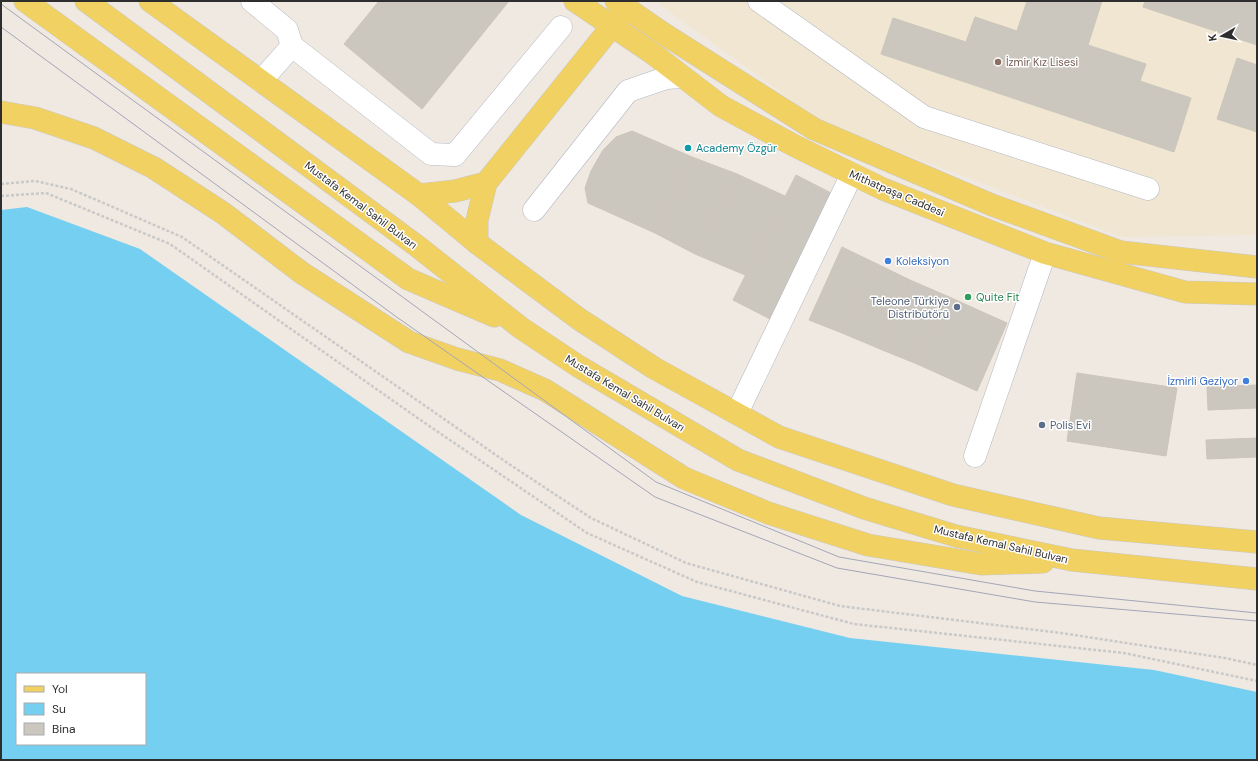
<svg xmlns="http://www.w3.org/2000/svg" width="1258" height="761" viewBox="0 0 1258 761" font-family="'DM Sans',sans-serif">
<rect width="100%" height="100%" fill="#efe9e1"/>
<!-- education -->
<path fill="#f0e6d1" d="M655 1H1257V235L1122 237 822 122Z"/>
<!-- water -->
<path fill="#75cff0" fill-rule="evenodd" d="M27 207 140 249 521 515 682 596 850 638 1154 670 1257 692V760H1V210ZM17 674H145V744H17Z"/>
<!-- building -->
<g fill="#cbc7bf" stroke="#cbc5ba">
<path d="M379 1H509L422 109 344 44Z"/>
<path d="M1027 1H1102L1088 45 1146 64 1140 81 1191 98 1174 152 881 54 893 18 966 42 975 17 1017 31Z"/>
<path d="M1145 1H1257V45L1143 7Z"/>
<path d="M1237 58 1257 65V132L1217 119Z"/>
<path d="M632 131 692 157 655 233 588 203 585 188 591 171 603 150 616 137Z"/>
<path d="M692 157 737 174 695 254 655 233Z"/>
<path d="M737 174 785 196 745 275 695 254Z"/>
<path d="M796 175 833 194 770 319 733 300Z"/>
<path d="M842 247 873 262 842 333 809 320Z"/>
<path d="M873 262 910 280 880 349 842 333Z"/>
<path d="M910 280 947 296 917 364 880 349Z"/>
<path d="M947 296 1007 323 977 391 917 364Z"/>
<path d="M1077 373 1177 388 1166 456 1067 441Z"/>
<path d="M1257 385V408L1208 410 1207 387Z"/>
<path d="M1257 438V457L1207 459 1206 440Z"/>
</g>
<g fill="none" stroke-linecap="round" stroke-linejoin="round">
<defs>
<g id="minor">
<path d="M252 1 287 30 292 46 261 81"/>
<path d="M759 1 924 117 1148 189"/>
<path d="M292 46 431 154 455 155 561 27"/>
<path d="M534 210 628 91 666 78 683 77"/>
<path d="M737 413 852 174"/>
<path d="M975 456 1045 253"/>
</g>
<g id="major">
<path d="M25 1 408 279 494 316"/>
<path d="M86 1 417 246 521 328 578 366 738 460 864 508 956 536 1072 560 1257 579"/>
<path d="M150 1 419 195 477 243 579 319 654 368 779 437 953 495 1099 528 1257 542"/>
<path d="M575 1 652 53 721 106 795 146 883 189 1045 253 1185 292 1257 294"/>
<path d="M616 1 664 34 814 129 992 205 1121 252 1257 267"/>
<path d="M1 112 35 118 94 138 154 168 223 213 302 273 409 342 457 359 500 370 545 390 684 478 768 513 868 545 981 564 1043 562"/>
<path d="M419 195 455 191 486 183"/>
<path d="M477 243V220L486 183 621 15"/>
</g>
</defs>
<!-- minor casing -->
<use href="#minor" stroke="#b4b7c1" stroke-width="23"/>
<!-- major casing -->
<use href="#major" stroke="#c9c9c9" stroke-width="23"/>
<!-- path -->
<g stroke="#c9c9c9" stroke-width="2.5" stroke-dasharray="3 2" stroke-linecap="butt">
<path d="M1 184 35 181 71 189 182 237 506 462 591 518 686 563 840 606 1061 633 1225 658 1257 665"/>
<path d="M1 196 46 193 170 244 419 419 587 533 697 582 854 624 1124 653 1257 681"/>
</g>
<!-- minor -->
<use href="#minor" stroke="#fff" stroke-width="22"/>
<!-- major -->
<use href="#major" stroke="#f2d163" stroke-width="22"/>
<!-- tram -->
<g stroke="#a3a6b8" stroke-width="1">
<path d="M1 4 656 482 839 557 1035 591 1257 613"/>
<path d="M1 27 398 318 655 497 837 568 1035 602 1257 621"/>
</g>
</g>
<!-- markers -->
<circle fill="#8d6e63" stroke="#fff" stroke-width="1.5" cx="998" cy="62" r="4"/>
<circle fill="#0f9aa8" stroke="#fff" stroke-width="1.5" cx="688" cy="148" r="4"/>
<g fill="#3f7fe0" stroke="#fff" stroke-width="1.5">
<circle cx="888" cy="261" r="4"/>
<circle cx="1246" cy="381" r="4"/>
</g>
<circle fill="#2e9e5b" stroke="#fff" stroke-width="1.5" cx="968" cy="297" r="4"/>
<g fill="#5c6f8a" stroke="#fff" stroke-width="1.5">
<circle cx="957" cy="307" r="4"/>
<circle cx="1042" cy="425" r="4"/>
</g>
<g text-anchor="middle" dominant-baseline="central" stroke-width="3" stroke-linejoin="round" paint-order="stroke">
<!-- education labels -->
<g font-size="11" fill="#785e54" stroke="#fff" text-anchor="start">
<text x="1006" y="62">İzmir Kız Lisesi</text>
</g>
<!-- culture labels -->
<g font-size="11" fill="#0d838f" stroke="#fff" text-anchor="start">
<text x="696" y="148">Academy Özgür</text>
</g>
<!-- street labels -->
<g font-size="11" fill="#2e2e2e" stroke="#fff">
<text transform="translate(897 193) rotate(23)">Mithatpaşa Caddesi</text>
<text transform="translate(361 205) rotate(37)">Mustafa Kemal Sahil Bulvarı</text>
<text transform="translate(625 393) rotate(31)">Mustafa Kemal Sahil Bulvarı</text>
<text transform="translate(1001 544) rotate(13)">Mustafa Kemal Sahil Bulvarı</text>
</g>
<!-- shop labels -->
<g font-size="11" fill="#366cbe" stroke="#fff" text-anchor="start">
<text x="896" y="261">Koleksiyon</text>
<text x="1238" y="381" text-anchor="end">İzmirli Geziyor</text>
</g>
<!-- leisure labels -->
<g font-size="11" fill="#27864d" stroke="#fff" text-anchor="start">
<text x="976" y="297">Quite Fit</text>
</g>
<!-- service labels -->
<g font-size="11" fill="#4e5e75" stroke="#fff" text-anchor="end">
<text x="949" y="301">Teleone Türkiye<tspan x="949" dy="13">Distribütörü</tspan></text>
<text x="1050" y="425" text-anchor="start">Polis Evi</text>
</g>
</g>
<!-- border -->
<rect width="1258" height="761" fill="none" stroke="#2e2e2e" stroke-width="4"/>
<!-- legend -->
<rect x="16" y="673" width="130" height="72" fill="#ffffff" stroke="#ababab"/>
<rect x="24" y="686" width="20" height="6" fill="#f2d163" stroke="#ababab"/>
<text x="52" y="693" font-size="12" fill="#2e2e2e">Yol</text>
<rect x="24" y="703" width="20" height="12" fill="#75cff0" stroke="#ababab"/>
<text x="52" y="713" font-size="12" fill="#2e2e2e">Su</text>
<rect x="24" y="723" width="20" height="12" fill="#cbc7bf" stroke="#ababab"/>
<text x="52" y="733" font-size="12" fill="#2e2e2e">Bina</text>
<!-- north arrow -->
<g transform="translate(1222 36) rotate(261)" stroke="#ffffff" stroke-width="3" paint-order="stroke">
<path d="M0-3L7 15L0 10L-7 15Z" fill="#2e2e2e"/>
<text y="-6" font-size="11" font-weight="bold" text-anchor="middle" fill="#2e2e2e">K</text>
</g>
</svg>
